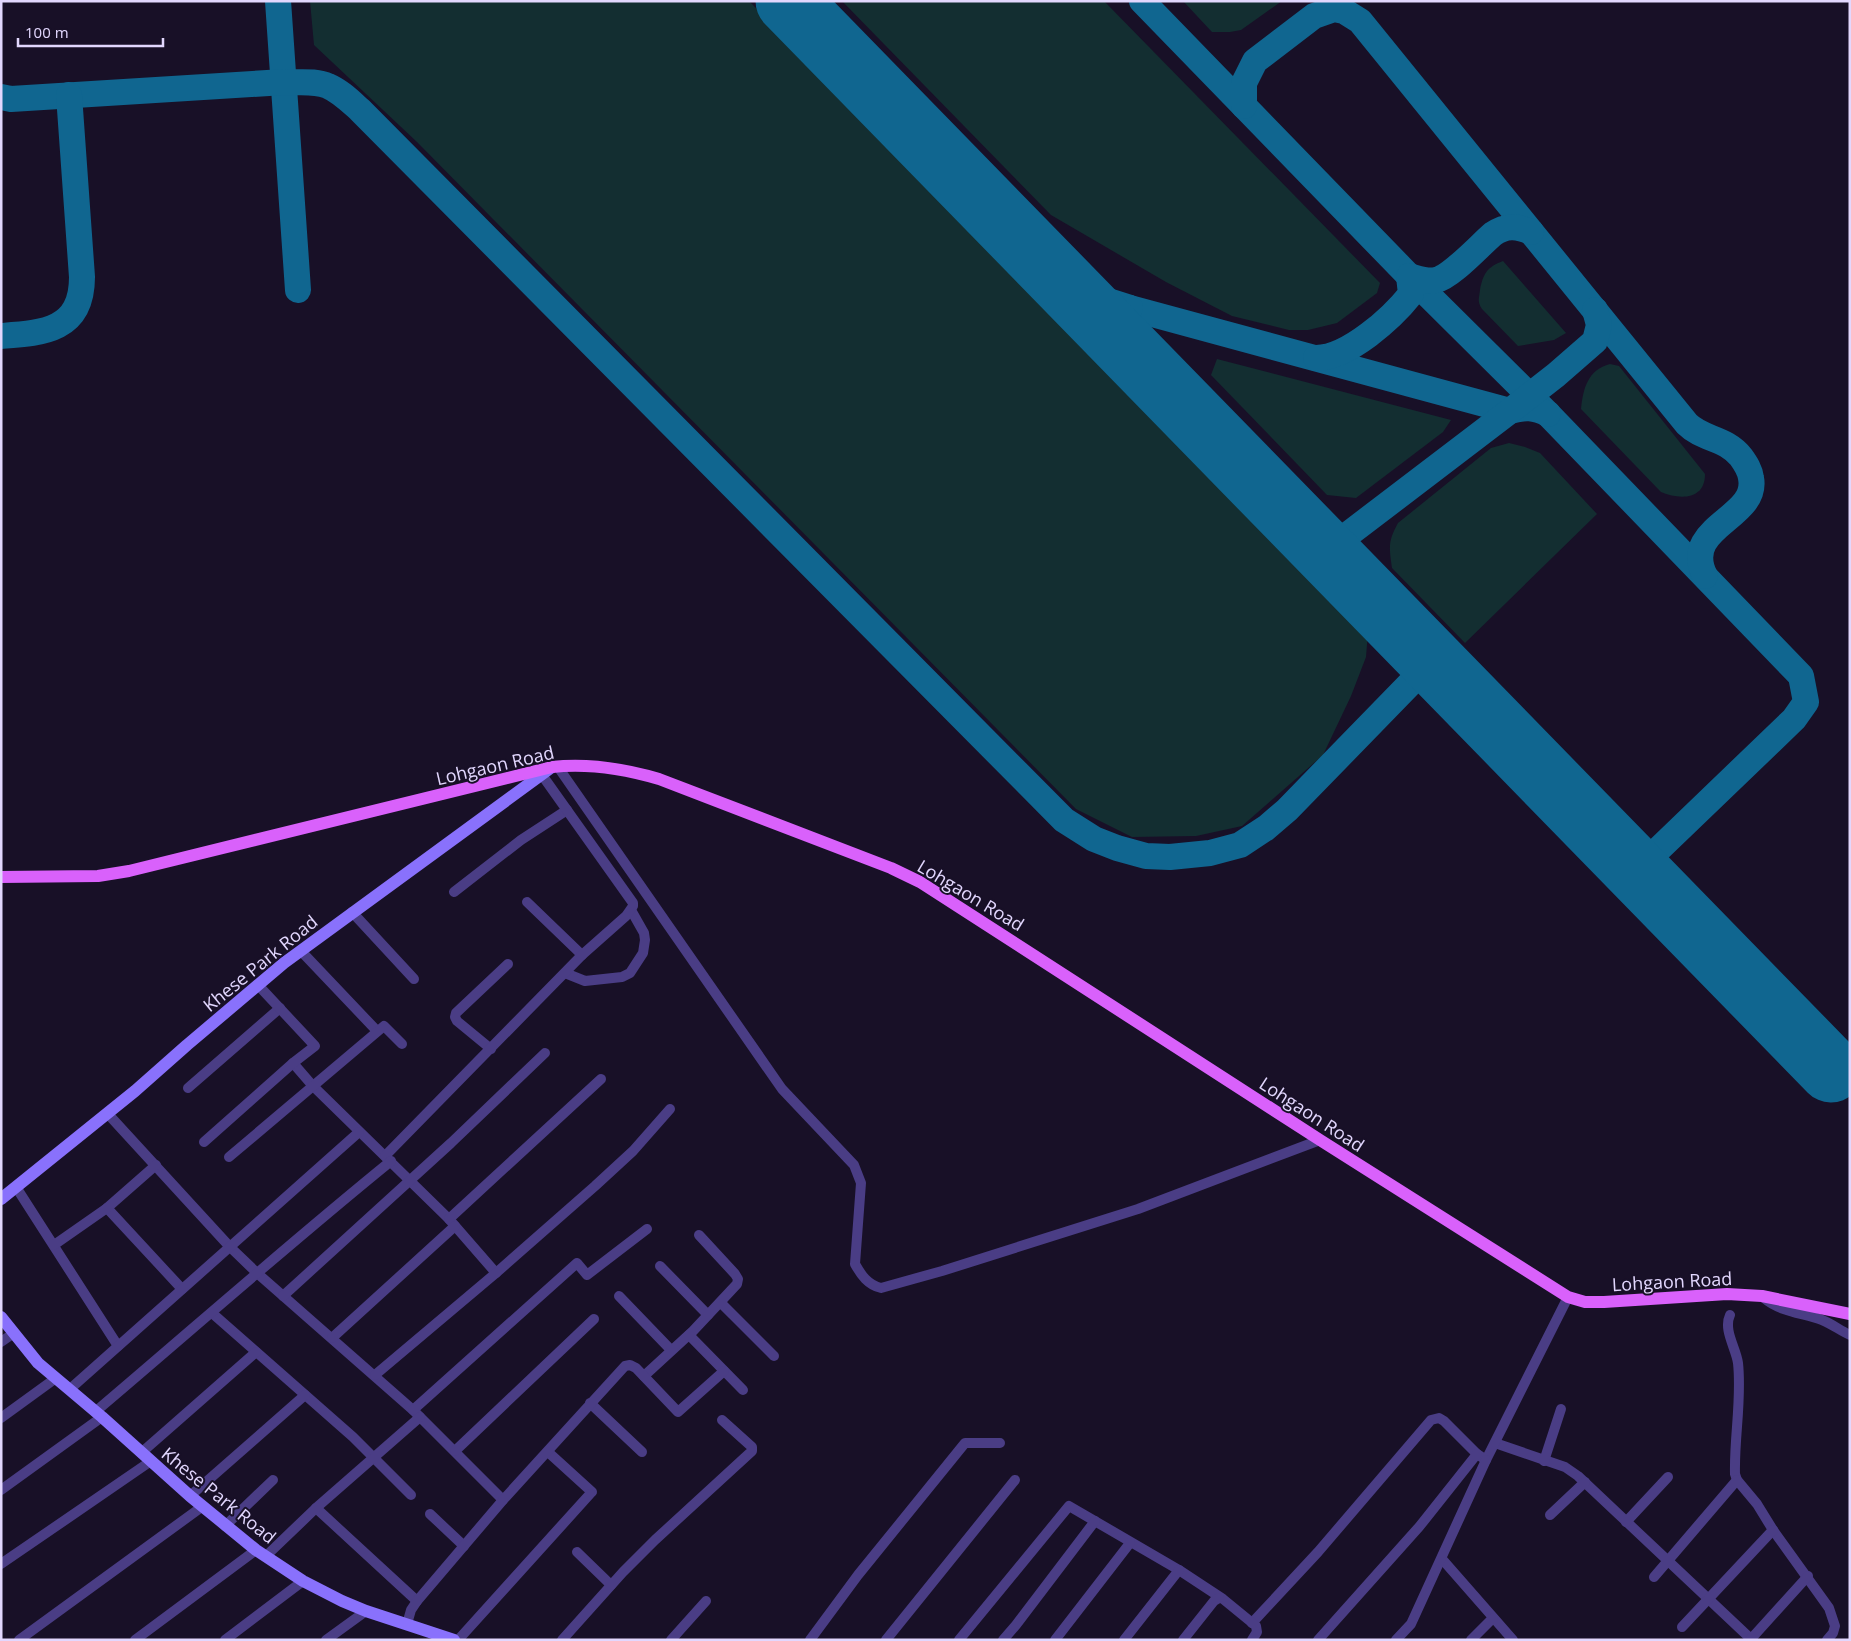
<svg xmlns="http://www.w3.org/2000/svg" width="1851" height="1641" viewBox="0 0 1851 1641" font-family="'Open Sans',sans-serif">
<rect width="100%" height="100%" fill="#181027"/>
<!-- green -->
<g fill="#132e31">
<path d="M310 1H749L1368 632 1366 657 1351 696 1323 755 1242 826 1196 836 1132 837 1076 809 417 142 314 45Z"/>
<path d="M842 1H1104L1380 283 1377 293 1337 323 1308 330H1289L1232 316 1166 282 1051 215Z"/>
<path d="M1183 1H1282L1241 30 1230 32H1212Z"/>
<path d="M1503 261 1566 333 1554 340 1518 346 1482 309C1477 301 1479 299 1480 290 1483 274 1487 267 1503 261Z"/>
<path d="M1217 359 1451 420 1443 432 1356 498 1327 495 1211 375Z"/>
<path d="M1610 364 1619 366 1705 474C1705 500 1680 500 1661 492L1581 409C1583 388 1588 370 1610 364Z"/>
<path d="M1509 443 1525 447 1540 453 1597 514 1465 643 1392 568C1389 547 1388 541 1398 523L1491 448Z"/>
</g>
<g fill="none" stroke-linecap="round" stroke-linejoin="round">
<!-- taxiway -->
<g stroke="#106690" stroke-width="26">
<path d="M278 1 298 290"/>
<path d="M1142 1 1409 276 1548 414 1801 676 1806 702 1794 719 1636 871"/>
<path d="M1 97 11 99 284 82C298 83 315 80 328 86 340 91 350 101 360 110L1064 820 1094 839 1117 848 1146 856 1170 857 1210 853 1240 845 1266 828 1287 810 1432 661"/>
<path d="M1244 106V83L1255 61 1314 16 1334 9 1344 11 1360 21 1687 424C1703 440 1725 437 1741 457 1746 464 1750 470 1751 478 1759 519 1680 526 1705 576"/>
<path d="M1067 288 1130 308 1510 411C1525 407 1534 407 1548 414"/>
<path d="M1 336C43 333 82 331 82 277L69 95"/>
<path d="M1126 348C1121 333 1122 321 1130 308"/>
<path d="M1316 358C1348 358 1392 318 1411 294L1409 276C1417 278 1427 282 1436 280 1451 277 1480 245 1493 234 1506 225 1517 226 1531 232"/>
<path d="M1325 552 1510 411 1556 375 1595 341 1599 325 1595 310"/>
</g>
<!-- runway -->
<path stroke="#106690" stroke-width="65" d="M788 1 1831 1070"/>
<!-- street -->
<g stroke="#4a3d85" stroke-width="10">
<path d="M558 767 782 1089 854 1165 861 1183 855 1264C861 1275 868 1285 881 1288L942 1271 1138 1209 1320 1140"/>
<path d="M454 892 521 840 567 810"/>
<path d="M527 902 582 955"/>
<path d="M352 912 414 979"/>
<path d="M301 951 377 1031"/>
<path d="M565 973 585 981 622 977 630 973 643 953 645 940 644 933 631 910"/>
<path d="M491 1049 457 1021 455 1017 456 1013 508 964"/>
<path d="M293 1063 312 1085 449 1219 496 1273"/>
<path d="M188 1088 280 1008"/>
<path d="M108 1114 230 1247 257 1273 413 1410 503 1500"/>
<path d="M204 1142 293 1063 315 1046 258 985"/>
<path d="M385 1156 582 955 626 916 633 906V903L542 775"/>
<path d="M229 1157 384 1026 402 1044"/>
<path d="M16 1187 118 1346"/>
<path d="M107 1208 182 1289"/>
<path d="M449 1219 601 1079"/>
<path d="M54 1245 107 1208 156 1165"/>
<path d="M660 1266 708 1315"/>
<path d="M283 1296 451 1143 545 1053"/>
<path d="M619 1296 671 1350"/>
<path d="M1764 1298C1780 1312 1803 1313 1822 1320 1832 1324 1841 1331 1850 1335"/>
<path d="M721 1303 774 1356"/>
<path d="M212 1313 353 1437 411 1495"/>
<path d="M1730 1315C1723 1330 1736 1348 1738 1363 1742 1400 1734 1437 1735 1474L1737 1480 1757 1504 1773 1530 1829 1608 1835 1626 1833 1633 1827 1640"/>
<path d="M689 1335 743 1390"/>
<path d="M332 1338 455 1226"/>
<path d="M1 1342 14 1333"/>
<path d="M375 1375 496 1273 595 1186 633 1151 670 1109"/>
<path d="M644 1376 693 1331 737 1284 738 1279 735 1274 699 1235"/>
<path d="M70 1389 359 1132"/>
<path d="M590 1403 642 1452"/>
<path d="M413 1410 577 1263 587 1275 647 1229"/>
<path d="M95 1412C194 1328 290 1243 391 1161"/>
<path d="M1 1418 56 1378"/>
<path d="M1495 1443 1565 1467 1578 1476 1752 1640"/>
<path d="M455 1451 594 1319"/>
<path d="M548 1452 592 1492"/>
<path d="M141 1453 256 1352"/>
<path d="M1544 1461 1561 1409"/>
<path d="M1 1490 102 1417"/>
<path d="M190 1496 305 1395"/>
<path d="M316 1508 417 1601"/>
<path d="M430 1514 464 1546"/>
<path d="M1550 1515 1585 1482"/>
<path d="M1626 1522 1668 1477"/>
<path d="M225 1526 273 1480"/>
<path d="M577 1552 611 1585"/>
<path d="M266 1556 316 1508 420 1417"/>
<path d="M1442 1559 1513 1640"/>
<path d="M1 1564 151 1461"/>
<path d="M1654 1577 1737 1480"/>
<path d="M1252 1623 1318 1552 1431 1420 1439 1418 1444 1421 1477 1454 1486 1460 1568 1297"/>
<path d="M407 1624 411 1610 417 1601 503 1500 625 1366 630 1365 636 1368 678 1412 724 1371"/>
<path d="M1682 1627 1773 1530"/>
<path d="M19 1640 203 1506"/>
<path d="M135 1640 256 1550"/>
<path d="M225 1640 303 1581"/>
<path d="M326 1640 366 1611"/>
<path d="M458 1640 590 1494"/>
<path d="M562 1640 623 1572 655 1540 752 1451V1447L722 1420"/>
<path d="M671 1640 706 1601"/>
<path d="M810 1640 858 1575 965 1443H1000"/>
<path d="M886 1640 1015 1480"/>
<path d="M959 1640 1069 1506 1179 1570 1223 1599 1256 1626 1257 1632 1252 1640"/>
<path d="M1003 1640 1016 1625 1095 1521"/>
<path d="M1055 1640 1130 1543"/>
<path d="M1124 1640 1179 1570"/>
<path d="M1183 1640 1214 1601 1219 1598"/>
<path d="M1318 1640 1419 1527 1477 1454"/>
<path d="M1396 1640 1411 1624 1486 1460"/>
<path d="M1471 1640 1493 1618"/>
<path d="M1750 1640 1808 1576"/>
</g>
<!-- secondary -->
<g stroke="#8971fc" stroke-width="12">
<path d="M1 1199 135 1091 187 1045 284 963 552 767"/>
<path d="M1 1317 38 1363 102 1417 190 1496 256 1550 303 1581 342 1601 366 1611 454 1640"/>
</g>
<!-- primary -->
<path stroke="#d961fb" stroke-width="12" d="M1 877 98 876 129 871 552 767C588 763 625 769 659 779L891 868 920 882 1320 1140 1568 1297 1585 1302H1604L1727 1294 1762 1296 1850 1314"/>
</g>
<g text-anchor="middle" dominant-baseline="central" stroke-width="4" stroke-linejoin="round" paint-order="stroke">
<!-- street labels -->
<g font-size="18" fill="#e2d7fe" stroke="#181027">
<text transform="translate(495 765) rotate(-13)">Lohgaon Road</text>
<text transform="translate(971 895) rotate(31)">Lohgaon Road</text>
<text transform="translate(260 963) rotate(-39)">Khese Park Road</text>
<text transform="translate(1312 1114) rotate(33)">Lohgaon Road</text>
<text transform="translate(1672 1281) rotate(-3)">Lohgaon Road</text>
<text transform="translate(219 1495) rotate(39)">Khese Park Road</text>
</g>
</g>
<!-- border -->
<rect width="1851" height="1641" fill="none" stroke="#e2d7fe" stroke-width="5"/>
<!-- scale -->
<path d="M18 38v8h145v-8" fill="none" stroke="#e2d7fe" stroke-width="2.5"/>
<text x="25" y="38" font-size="15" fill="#e2d7fe" stroke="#181027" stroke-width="4" paint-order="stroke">100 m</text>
</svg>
